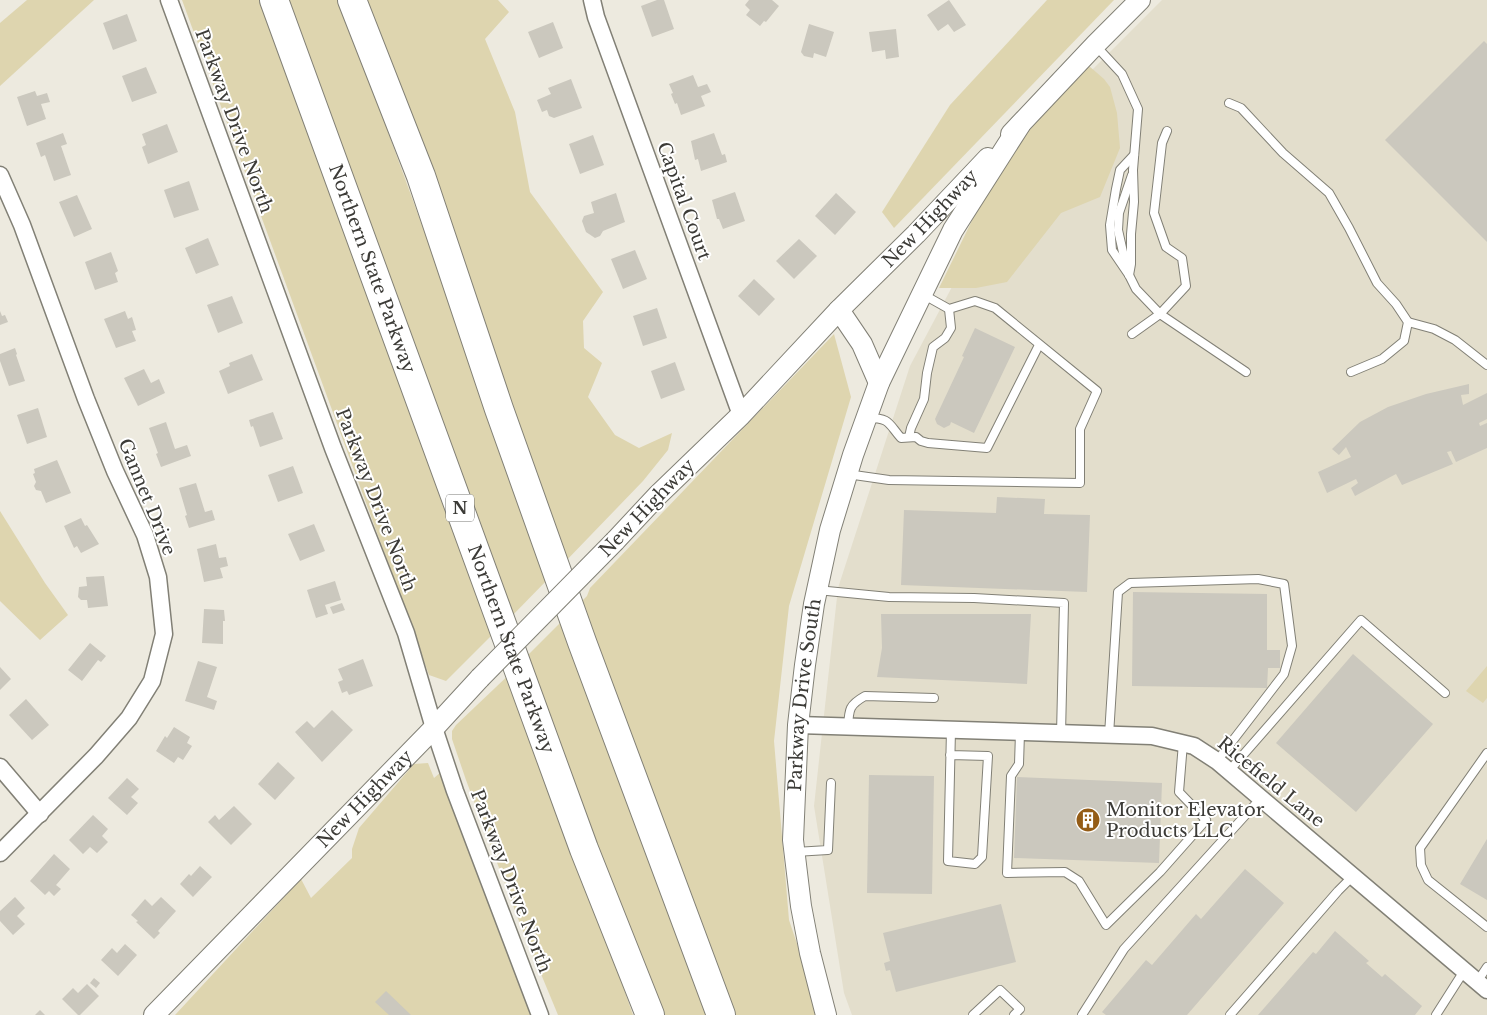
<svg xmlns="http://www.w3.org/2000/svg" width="1487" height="1015" viewBox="0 0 1487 1015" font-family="'Libre Baskerville',serif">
<rect width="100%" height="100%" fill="#edeadf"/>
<!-- built -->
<path fill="#e3decc" d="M1162 0H1487V1015H852L844 993 814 806 838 588 910 366 1039 123Z"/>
<!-- green -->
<g fill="#ded5af">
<path d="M27 0H94L0 86V23Z"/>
<path d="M182 0H263L495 632 446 681 429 675Z"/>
<path d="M283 0H340L550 577 509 619Z"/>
<path d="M362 0H498L509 12 485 39 515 112 530 192 603 292 583 321 584 348 602 363 588 397 615 435 639 448 672 433 668 450 643 481 563 564Z"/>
<path d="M1047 0H1114L894 228 882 212 950 105Z"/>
<path d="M1089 66 1104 79 1110 87 1117 113 1120 148 1100 197 1061 213 1007 282 976 288H939L984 196 1029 127Z"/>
<path d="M834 334 851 397 789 606 774 741 789 920 821 1015H730L581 602 587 596 590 588Z"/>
<path d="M0 511 45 583 68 615 40 640 0 601Z"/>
<path d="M567 616 711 1015H656L526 657Z"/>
<path d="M1487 666V698L1483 703 1466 691Z"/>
<path d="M513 671 633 1015H558L519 921 466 780 452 739V731L456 725Z"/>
<path d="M428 763 434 778 441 772 531 1015H175L301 879 311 898 352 858V849L359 828 414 764Z"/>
</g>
<!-- building -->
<g fill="#cbc8be">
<path d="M657 0H664L674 29 652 37 641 6Z"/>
<path d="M749 0H772L779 6 766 22 764 21 760 26 746 15 750 10 745 5Z"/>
<path d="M949 0 966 25 954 32 948 24 938 31 927 15Z"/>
<path d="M127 14 137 41 113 50 103 23Z"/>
<path d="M553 22 563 48 539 58 528 32Z"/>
<path d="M809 24 834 32 826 57 814 53 813 58 804 56 801 52Z"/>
<path d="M896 29 899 57 886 59 885 50 872 52 869 32Z"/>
<path d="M1484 41 1487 44V242L1385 140Z"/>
<path d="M146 67 157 93 132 102 122 76Z"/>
<path d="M693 75 698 87 707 84 711 92 701 96 705 106 681 115 677 103 675 104 671 94 673 93 669 84Z"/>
<path d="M571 79 582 108 554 118 549 116 547 110 542 112 537 100 551 94 548 88Z"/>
<path d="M35 91 37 96 47 93 50 102 41 104 46 119 27 126 17 97Z"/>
<path d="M167 124 178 152 148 164 142 147 146 145 142 134Z"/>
<path d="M63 133 67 144 61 146 71 175 54 181 45 155 41 157 36 143Z"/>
<path d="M714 133 722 155 725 154 727 162 701 171 698 159 695 160 691 141Z"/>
<path d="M593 135 604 165 580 174 569 144Z"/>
<path d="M189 181 199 210 174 218 164 190Z"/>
<path d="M735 192 745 221 723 229 719 219H717L712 200Z"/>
<path d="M616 193 625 222 603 231 600 236 595 238 586 232 582 221 584 216 594 213 591 202Z"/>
<path d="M836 193 856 212 835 235 815 216Z"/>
<path d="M77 195 92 229 74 237 59 202Z"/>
<path d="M208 238 219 265 196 274 185 248Z"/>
<path d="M799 239 817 256 794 279 776 261Z"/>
<path d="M635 250 647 279 623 289 611 259Z"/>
<path d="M111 252 118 271 115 273 118 282 95 290 85 262Z"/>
<path d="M754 279 775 299 759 316 738 296Z"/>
<path d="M232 296 243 323 218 333 207 305Z"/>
<path d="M657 308 667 338 643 346 633 316Z"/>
<path d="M0 311 2 316 5 315 8 322 0 325Z"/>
<path d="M125 311 128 319 132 317 136 330 132 331 136 341 116 348 104 319Z"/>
<path d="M975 328 1015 347 974 433 951 422 950 425 944 428 937 424 935 419 964 357 962 356Z"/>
<path d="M15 348 17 354 16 355 25 381 9 386 0 361V354Z"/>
<path d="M252 354 263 380 228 394 219 371 230 366 229 363Z"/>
<path d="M675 362 685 390 661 399 651 371Z"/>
<path d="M144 369 151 383 159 379 165 393 138 406 124 378Z"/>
<path d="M1469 384V394L1461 395 1463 405 1487 393V419L1479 423 1480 426 1487 423V448L1456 462 1451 451 1447 452 1453 464 1402 485 1396 474 1355 496 1351 488 1358 483 1356 479 1327 493 1318 472 1351 457 1346 447 1339 455 1332 449 1360 422 1388 407 1426 394Z"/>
<path d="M38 408 47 437 27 444 17 415Z"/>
<path d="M273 412 283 439 260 447 253 426 251 427 249 420Z"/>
<path d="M166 422 175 449 187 445 191 456 161 467 156 454 158 453 149 428Z"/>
<path d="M57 460 71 493 46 503 41 491 36 490 34 486 36 482 33 474 35 473 34 469Z"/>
<path d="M293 466 303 493 278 502 268 475Z"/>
<path d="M196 483 205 512 212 510 215 520 189 528 185 516 187 515 179 488Z"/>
<path d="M997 497 1045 499 1044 514 1090 515 1087 592 901 585 904 510 996 513Z"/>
<path d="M81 518 85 526 87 525 99 544 81 553 77 546 74 548 64 526Z"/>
<path d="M314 524 325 551 300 561 288 534Z"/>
<path d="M216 544 219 558 226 557 228 566 220 568 223 578 204 582 197 549Z"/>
<path d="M104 576 108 606 88 608 87 600H81L78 597 79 587 87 586 86 577Z"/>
<path d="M335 581 341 600 325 605 328 614 316 618 307 590Z"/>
<path d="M1133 592 1267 594V650H1280V668H1268L1267 688 1132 686Z"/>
<path d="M342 603 345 610 333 614 330 607Z"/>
<path d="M204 609 224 610 225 621H223V644L202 643Z"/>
<path d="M881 614H1031L1027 684 877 677 882 648Z"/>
<path d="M90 643 106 656 101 662 98 660 82 681 68 670Z"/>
<path d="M1353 654 1433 724 1356 812 1276 743Z"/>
<path d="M363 659 373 686 349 695 347 691 342 693 338 682 343 680 338 669Z"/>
<path d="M198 661 217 667 207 697 217 701 214 710 185 701Z"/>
<path d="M0 667 11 679 0 690Z"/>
<path d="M26 699 49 725 32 740 9 715Z"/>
<path d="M332 710 353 730 322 762 295 732 307 721 314 728Z"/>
<path d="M174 727 190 737 187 743 192 746 183 760 178 757 174 763 156 751 165 736 167 738Z"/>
<path d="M278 762 295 778 275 800 258 784Z"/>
<path d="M869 775 934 776 932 894 867 893Z"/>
<path d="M1017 777 1162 783 1159 863 1014 858Z"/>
<path d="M127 778 139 789 131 797 138 803 127 815 108 798Z"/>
<path d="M234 806 252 824 231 845 208 822 215 815 219 820Z"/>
<path d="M93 815 108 829 102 836 108 842 97 853 90 847 83 854 69 840Z"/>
<path d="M1487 839V900L1460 884Z"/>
<path d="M54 854 70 869 56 885 61 889 54 896 49 891 45 895 30 881Z"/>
<path d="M200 866 212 877 193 897 180 884 189 874 191 876Z"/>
<path d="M1245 869 1284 903 1187 1015H1106L1102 1012 1146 960 1152 965 1196 914 1201 919Z"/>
<path d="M15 897 25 908 17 916 25 924 13 935 0 921V911Z"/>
<path d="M161 897 176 911 158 931 160 933 154 939 136 922 138 921 131 915 145 899 152 906Z"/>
<path d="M1001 904 1016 962 896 992 890 970 886 971 884 963 890 961 883 933Z"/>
<path d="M1335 931 1369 961 1366 963 1382 977 1385 974 1422 1006 1415 1015H1258L1313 952 1316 954Z"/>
<path d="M125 944 137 955 118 976 101 960 112 948 117 953Z"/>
<path d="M94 978 100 983 96 988 90 983Z"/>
<path d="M87 984 99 996 80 1015H78L62 999 73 988 78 993Z"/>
<path d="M386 991 411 1015H389L375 1002Z"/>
<path d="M40 1010 45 1015H35Z"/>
</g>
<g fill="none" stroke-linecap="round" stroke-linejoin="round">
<defs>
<g id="service">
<path d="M1096 46 1122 74 1138 109 1133 170 1134 202 1131 234V264L1129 275"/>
<path d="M1229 103 1241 108 1283 153 1329 193 1349 228 1377 283 1396 304 1408 322 1404 341 1382 359 1351 372"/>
<path d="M1134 155 1120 170 1116 189 1110 225 1112 250 1129 275 1136 289 1160 314 1186 286 1182 258 1166 247 1154 213 1162 143 1167 131"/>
<path d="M1127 270 1118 230 1119 213 1132 175"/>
<path d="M1408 322 1434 329 1455 340 1487 365"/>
<path d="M1132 334 1160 314 1246 372"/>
<path d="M868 418C890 418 888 423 901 438L916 437 921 441 928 443 987 448 1039 345"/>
<path d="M909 437 911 428 924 399 927 373 933 347 945 338 951 328 949 309"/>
<path d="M847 474 889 480 1080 483V429L1097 391 995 308 975 301 949 309 924 295"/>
<path d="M817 590 889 597 974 598 1064 603 1061 734"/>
<path d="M848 727C849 709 849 705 865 696L934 698"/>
<path d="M1020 733 1019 764 1011 776 1007 873 1065 872 1079 881 1106 925 1160 872 1206 820 1179 792 1183 743"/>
<path d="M1109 735 1118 592 1130 583 1258 579 1284 584 1292 646 1284 674 1217 761"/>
<path d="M1487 753 1420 848 1421 865 1428 880 1487 927"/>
<path d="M950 755 988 756 982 857 975 864 948 861 951 730"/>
<path d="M1229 771 1361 620 1445 693"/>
<path d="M795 852 828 850 831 783"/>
<path d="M1477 982 1487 967"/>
<path d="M973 1015 1000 990 1020 1009 1014 1015"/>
<path d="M1082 1015 1124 949 1261 798"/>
<path d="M1230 1015 1338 891 1353 876"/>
<path d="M1436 1015 1464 971"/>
</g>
<g id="minor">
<path d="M169 0 333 448 406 633 434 728 455 791 540 1015"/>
<path d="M592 0 596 17 741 415"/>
<path d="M0 175 22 225 86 399 115 471 145 535 158 577 164 634 152 681 129 718 96 756 0 853"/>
<path d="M798 725 1152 736 1194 746 1217 761 1487 990"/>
<path d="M0 767 40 814"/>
</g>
<g id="tertiary">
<path d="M1011 134 1095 45 1140 0"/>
<path d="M839 310 862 344 879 383"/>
<path id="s1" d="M615 541 657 496 741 415 839 310 916 234 988 158"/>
<path id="s2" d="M154 1015 434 728 480 678"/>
<path id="s3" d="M826 1015 810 953 801 906 793 840 798 725 805 665 814 604 830 530 853 455 879 383 953 230 1020 125"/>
</g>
<g id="motorway">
<path id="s4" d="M274 0 584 849 650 1015"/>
<path d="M352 0 421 176 499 409 582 642 721 1015"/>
</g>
</defs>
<!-- service casing -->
<use href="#service" stroke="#828076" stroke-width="10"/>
<!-- minor casing -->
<use href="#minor" stroke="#828076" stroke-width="19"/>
<!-- tertiary casing -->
<use href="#tertiary" stroke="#828076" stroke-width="22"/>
<!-- motorway casing -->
<use href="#motorway" stroke="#828076" stroke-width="30"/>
<!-- service -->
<use href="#service" stroke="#fff" stroke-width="8"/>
<!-- minor -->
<use href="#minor" stroke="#fff" stroke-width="16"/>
<!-- tertiary -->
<use href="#tertiary" stroke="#fff" stroke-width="20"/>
<!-- motorway -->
<use href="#motorway" stroke="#fff" stroke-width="28"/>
<defs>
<path id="tertiary-bridge" d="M480 678 615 541"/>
</defs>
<!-- tertiary-bridge casing -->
<use href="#tertiary-bridge" stroke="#828076" stroke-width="22" stroke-linecap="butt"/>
<!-- tertiary-bridge -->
<use href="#tertiary-bridge" stroke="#fff" stroke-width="20"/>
</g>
<!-- icons -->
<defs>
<symbol id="building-disc" viewBox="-11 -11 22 22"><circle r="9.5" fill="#945c16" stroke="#fff"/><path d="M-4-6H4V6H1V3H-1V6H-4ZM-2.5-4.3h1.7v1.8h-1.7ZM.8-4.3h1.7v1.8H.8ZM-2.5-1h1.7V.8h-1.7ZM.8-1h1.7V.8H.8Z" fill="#fff"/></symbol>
</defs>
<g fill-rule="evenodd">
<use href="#building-disc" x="1074" y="806" width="28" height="28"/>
</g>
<g text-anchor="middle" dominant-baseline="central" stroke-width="4" stroke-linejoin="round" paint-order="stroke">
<!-- shield labels -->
<rect fill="#fff" stroke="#767673" stroke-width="1" x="446" y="494.5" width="28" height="27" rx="4"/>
<g font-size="16" font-weight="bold" fill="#3c3b37">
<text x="460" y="508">N</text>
</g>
<!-- street labels -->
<g font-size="18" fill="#3c3b37" stroke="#fff">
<text transform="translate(234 121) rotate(70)">Parkway Drive North</text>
<text transform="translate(684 201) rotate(70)">Capital Court</text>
<text stroke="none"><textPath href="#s1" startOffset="451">New Highway</textPath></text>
<text stroke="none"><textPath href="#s4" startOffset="286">Northern State Parkway</textPath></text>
<text transform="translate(147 497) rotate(68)">Gannet Drive</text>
<text transform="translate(376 500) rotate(69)">Parkway Drive North</text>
<text transform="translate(647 508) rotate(-46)">New Highway</text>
<text stroke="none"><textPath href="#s4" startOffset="691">Northern State Parkway</textPath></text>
<text stroke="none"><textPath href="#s3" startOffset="324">Parkway Drive South</textPath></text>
<text transform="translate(1271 782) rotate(39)">Ricefield Lane</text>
<text stroke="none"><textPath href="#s2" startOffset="302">New Highway</textPath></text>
<text transform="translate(511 881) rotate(69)">Parkway Drive North</text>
</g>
<!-- poi labels -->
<g font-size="18" fill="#3c3b37" stroke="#fff" text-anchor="start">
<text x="1106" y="810">Monitor Elevator<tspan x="1106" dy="21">Products LLC</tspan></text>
</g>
</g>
</svg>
